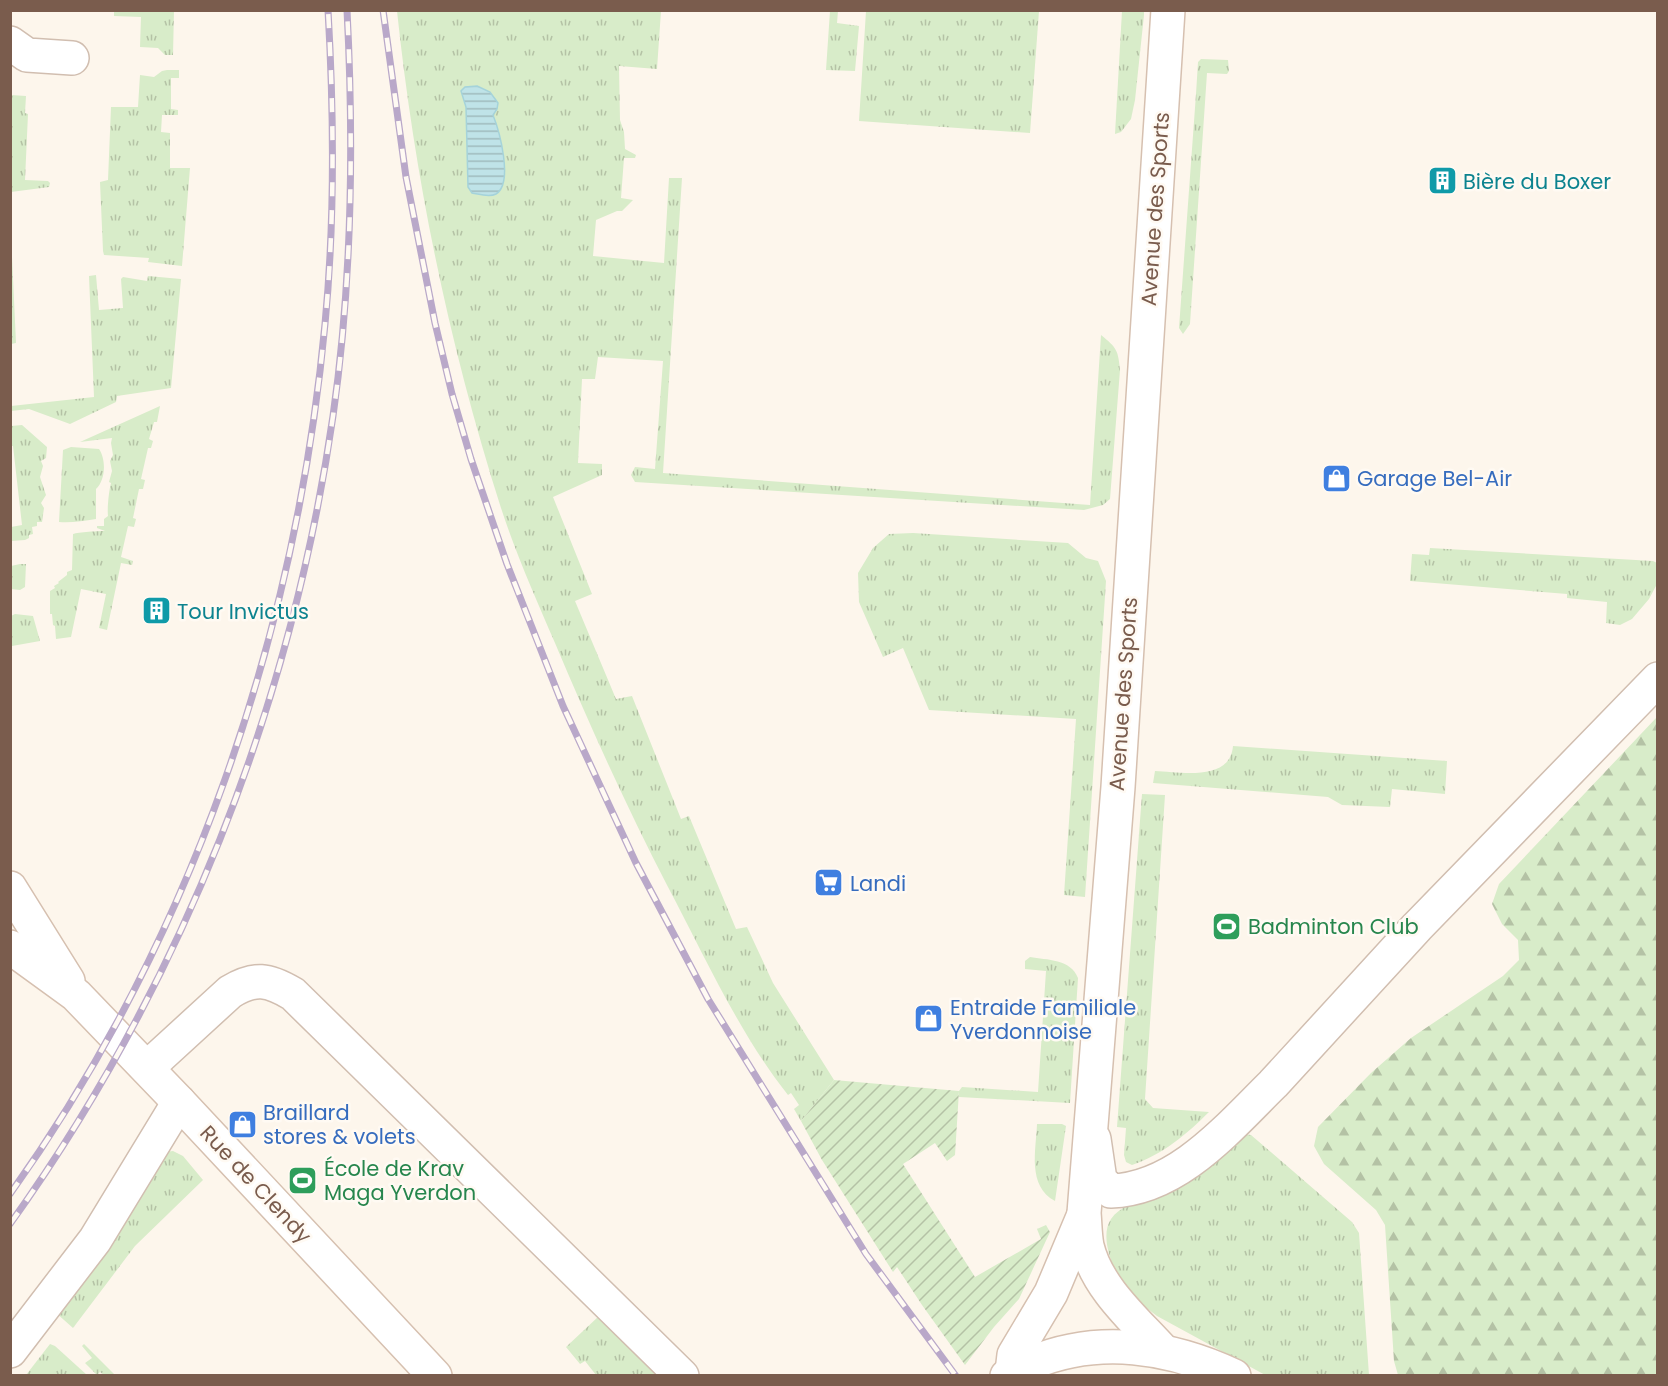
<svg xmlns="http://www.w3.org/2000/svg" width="1668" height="1386" viewBox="0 0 1668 1386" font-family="Poppins,sans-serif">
<defs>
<pattern id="grass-tufts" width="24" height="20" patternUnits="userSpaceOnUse" patternTransform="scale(1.5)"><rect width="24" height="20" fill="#d8ecc9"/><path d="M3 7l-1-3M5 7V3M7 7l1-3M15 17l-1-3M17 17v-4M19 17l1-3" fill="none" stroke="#b4c2a5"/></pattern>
<pattern id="forest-firs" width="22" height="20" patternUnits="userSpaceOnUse" patternTransform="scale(1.5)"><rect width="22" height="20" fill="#d8ecc9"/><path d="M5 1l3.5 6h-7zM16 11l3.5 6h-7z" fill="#b4c2a5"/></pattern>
<pattern id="garden-furrows" width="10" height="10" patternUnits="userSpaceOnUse" patternTransform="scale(1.5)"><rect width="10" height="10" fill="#d8ecc9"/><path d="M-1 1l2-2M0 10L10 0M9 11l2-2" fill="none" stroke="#b4c2a5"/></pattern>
<pattern id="water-rules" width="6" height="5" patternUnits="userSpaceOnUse" patternTransform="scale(1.5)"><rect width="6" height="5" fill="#bfe3e8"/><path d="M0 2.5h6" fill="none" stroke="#a0bbbe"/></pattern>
</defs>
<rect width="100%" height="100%" fill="#fdf6ec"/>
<!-- grass -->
<g fill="url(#grass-tufts)">
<path d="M114 11H174L173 55H165L158 48 140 47 141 17 114 16Z"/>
<path d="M397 11H661L657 69 619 66 620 120 624 132 625 149 636 155 635 158H624L621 198 633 200 622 211H617L596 220 593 256 664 263 669 178H682L663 473 1090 505 1101 335C1117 348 1118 350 1120 370L1110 499 1103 505 1084 510 635 482 631 475 635 467 655 469 663 361 598 357 595 379H582L578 463 602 464V475L553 497 592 594 575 601 616 699 632 696 681 819 689 816 736 929 747 927 773 983 834 1080 801 1121 794 1109 799 1105 791 1093 788 1095C740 1035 704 955 668 887 627 808 590 726 555 643 536 599 516 554 501 508 449 345 415 180 397 11Z"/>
<path d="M830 11H838L837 23 859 26 855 71 826 70Z"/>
<path d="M866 11H1039L1030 133 859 121Z"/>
<path d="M1122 11H1144V15L1135 100 1131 119 1121 132 1115 134Z"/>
<path d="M1201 59 1228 60 1229 71 1227 74 1207 73 1190 324 1183 334 1179 328 1196 94 1198 62Z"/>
<path d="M167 70H179V78H171V109L178 110V115H162L161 132 170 133V168H190L182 266 148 262 149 258 104 255 103 251 100 182 108 180 111 107H138L140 75 154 77 162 71Z"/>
<path d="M11 95 26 96 25 113 28 114 25 180 48 181 50 183 49 187 11 192Z"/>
<path d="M10 213 16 343 11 344H10Z"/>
<path d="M96 275 99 310 123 308 121 279 123 277 147 281 148 276 181 279 171 388 117 396 116 402 70 424 29 409 11 411V406L94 397 89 276Z"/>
<path d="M160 406 157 422H154L149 439 153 441 151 448H148L141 479 145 480 143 489H139L133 518 136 519 134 527 128 526 121 557 133 561 132 565 121 563 107 630 99 628 106 594 81 589 71 637 56 639 55 626 53 625 52 614H50V591L55 588 54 586 59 583 58 582 67 575V572L72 570 73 534C78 532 99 531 105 531L97 528V526H104V519L108 516C107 509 109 490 111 483L109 482 112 471 110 461 113 455 111 443 112 438 80 442Z"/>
<path d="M22 425 47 447 46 458 41 461 43 466 40 477 46 495 41 503 44 508 42 522H37V526L32 527 33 534 29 535V538L25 540 11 541V527L22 525 13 446H11V426Z"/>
<path d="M71 447 99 449C106 459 106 480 96 489V519C83 521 71 523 59 522L63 450Z"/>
<path d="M913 533 1068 543 1086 558 1098 561 1106 581 1085 897 1064 895 1076 719 929 710 903 648 883 657 859 602 858 573 873 548 889 534Z"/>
<path d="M1430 548 1653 561 1657 563V584L1649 599 1632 619 1620 625 1606 623 1607 602 1567 598V594L1410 581 1412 554 1429 555Z"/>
<path d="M20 564H26L25 587 20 590 11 589V566Z"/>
<path d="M15 614 33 616 40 641 12 646 11 616Z"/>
<path d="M1233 746 1447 761 1445 794 1392 789 1390 807 1342 805 1328 797 1153 783 1155 771C1181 772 1230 782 1233 746Z"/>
<path d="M1142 794 1165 795 1145 1099 1153 1108 1209 1112C1187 1134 1162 1155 1132 1165L1126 1162 1124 1155 1126 1128 1117 1127Z"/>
<path d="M1030 957C1047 960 1071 959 1078 978L1070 1103 959 1097V1091L962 1087 1038 1092 1046 971 1025 969V961Z"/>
<path d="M1037 1124H1062L1066 1126 1055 1201C1027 1186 1036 1150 1037 1124Z"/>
<path d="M1236 1133 1251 1135 1352 1222 1359 1233 1369 1375 1267 1376 1157 1316C1145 1307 1132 1297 1123 1285 1113 1269 1099 1237 1111 1219 1119 1207 1136 1202 1149 1194 1179 1176 1207 1153 1236 1133Z"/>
<path d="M173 1151 183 1156 203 1180 135 1246 73 1328 55 1312 165 1152Z"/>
<path d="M599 1316 666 1375H596L585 1361 580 1364 566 1347Z"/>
<path d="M50 1344 55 1346 87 1375H26Z"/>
<path d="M84 1344 115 1375H104L100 1372 97 1375 85 1363 92 1358 82 1346Z"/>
</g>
<!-- forest -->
<path fill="url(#forest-firs)" d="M1657 717V1375H1398L1394 1361 1385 1225 1376 1210 1324 1164 1314 1146 1318 1127 1371 1073 1411 1038 1503 976 1519 960 1518 940 1502 924 1492 904 1499 884Z"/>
<!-- garden -->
<path fill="url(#garden-furrows)" d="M834 1080 959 1091 955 1155 947 1161 935 1143 903 1164 975 1277 1041 1239 1037 1229 1046 1225 1050 1232 1019 1299 994 1327 965 1365 922 1305 897 1267 893 1272 822 1160 801 1121Z"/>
<!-- water -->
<path fill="url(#water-rules)" stroke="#a5d3da" stroke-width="1.5" d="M477 86 490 92 498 103 497 109 493 115C499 130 514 183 496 194 489 198 479 194 472 193L468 187 466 107 461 91 465 87Z"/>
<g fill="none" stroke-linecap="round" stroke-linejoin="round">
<defs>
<g id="street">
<path d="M10 43 27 55 72 58"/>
<path d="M147 1068 230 992C255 977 268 979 293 994L682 1376"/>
<path d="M1094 1139 1100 1180 1111 1191C1178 1189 1229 1127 1273 1084L1417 927 1658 679"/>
<path d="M10 1351 95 1240 179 1102"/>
</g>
<g id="secondary">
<path d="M10 888 68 981"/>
<path d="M10 947 76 995 179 1102 435 1376"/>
<path d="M1163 1351C1135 1320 1097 1288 1087 1246 1085 1236 1085 1224 1084 1213L1118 787 1168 10"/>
<path d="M1012 1372 1014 1355 1051 1293 1083 1217"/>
<path d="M1007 1376C1014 1370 1023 1367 1032 1363 1098 1335 1170 1346 1234 1376"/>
</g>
</defs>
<!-- street casing -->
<use href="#street" stroke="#d1beb0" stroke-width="36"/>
<!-- secondary casing -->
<use href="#secondary" stroke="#d6c0b0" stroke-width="36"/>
<!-- street -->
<use href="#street" stroke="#fff" stroke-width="33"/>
<!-- secondary -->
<use href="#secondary" stroke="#fff" stroke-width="33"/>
<defs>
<g id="rail">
<path d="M383 10 406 177 435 323 452 394 471 459 507 564 563 706 636 863 708 999 866 1254 956 1376"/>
<path d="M10 1194C192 939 296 634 325 324 335 220 334 114 328 10"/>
<path d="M10 1224C181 985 291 707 333 416 352 283 354 145 347 10"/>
</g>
</defs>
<!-- rail casing -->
<use href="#rail" stroke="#b9a8c9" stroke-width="7"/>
<!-- rail -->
<use href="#rail" stroke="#fffaf3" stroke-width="4.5" stroke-dasharray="14" stroke-linecap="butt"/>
</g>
<!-- icons -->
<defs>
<symbol id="building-square" viewBox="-11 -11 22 22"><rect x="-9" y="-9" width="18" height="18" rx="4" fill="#0f9aa8" stroke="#fffaf3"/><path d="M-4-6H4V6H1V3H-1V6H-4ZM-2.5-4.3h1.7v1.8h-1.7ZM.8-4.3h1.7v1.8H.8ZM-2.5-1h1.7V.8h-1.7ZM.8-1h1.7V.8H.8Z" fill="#fff"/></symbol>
<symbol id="shop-square" viewBox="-11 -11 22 22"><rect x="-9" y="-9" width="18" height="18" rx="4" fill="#3f7fe0" stroke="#fffaf3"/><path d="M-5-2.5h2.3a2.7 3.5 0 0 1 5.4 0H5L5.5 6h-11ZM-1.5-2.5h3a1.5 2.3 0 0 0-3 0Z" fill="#fff"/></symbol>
<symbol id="supermarket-square" viewBox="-11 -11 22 22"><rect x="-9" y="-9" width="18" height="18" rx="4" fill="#3f7fe0" stroke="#fffaf3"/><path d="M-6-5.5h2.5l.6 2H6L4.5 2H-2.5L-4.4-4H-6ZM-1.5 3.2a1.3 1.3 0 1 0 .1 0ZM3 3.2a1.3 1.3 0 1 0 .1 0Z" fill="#fff"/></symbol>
<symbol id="stadium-square" viewBox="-11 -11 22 22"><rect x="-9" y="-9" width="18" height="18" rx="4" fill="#2e9e5b" stroke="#fffaf3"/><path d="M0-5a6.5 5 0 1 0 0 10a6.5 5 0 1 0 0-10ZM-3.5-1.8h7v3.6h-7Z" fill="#fff"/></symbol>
</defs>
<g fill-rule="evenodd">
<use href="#building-square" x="1426" y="164" width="33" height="33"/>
<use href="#shop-square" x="1320" y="462" width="33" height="33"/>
<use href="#building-square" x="140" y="594" width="33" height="33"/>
<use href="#supermarket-square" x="812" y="866" width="33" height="33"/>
<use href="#stadium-square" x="1210" y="910" width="33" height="33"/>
<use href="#shop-square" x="912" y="1002" width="33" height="33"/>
<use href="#shop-square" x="226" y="1108" width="33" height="33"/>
<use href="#stadium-square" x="286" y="1164" width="33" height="33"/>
</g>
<g text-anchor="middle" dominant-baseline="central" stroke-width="5" stroke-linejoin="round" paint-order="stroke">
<!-- culture labels -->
<g font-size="21" fill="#0d838f" stroke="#fffaf3" text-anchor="start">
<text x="1463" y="181">Bière du Boxer</text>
<text x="177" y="611">Tour Invictus</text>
</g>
<!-- street labels -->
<g font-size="21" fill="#7a5c4d" stroke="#fffaf3">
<text transform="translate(1155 209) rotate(-86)">Avenue des Sports</text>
<text transform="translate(1123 694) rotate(-86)">Avenue des Sports</text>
<text transform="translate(256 1184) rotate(47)">Rue de Clendy</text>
</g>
<!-- shop labels -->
<g font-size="21" fill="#366cbe" stroke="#fffaf3" text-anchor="start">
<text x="1357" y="478">Garage Bel-Air</text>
<text x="850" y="883">Landi</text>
<text x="950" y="1007">Entraide Familiale<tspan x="950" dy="24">Yverdonnoise</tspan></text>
<text x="263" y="1112">Braillard<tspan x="263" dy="24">stores &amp; volets</tspan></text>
</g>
<!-- leisure labels -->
<g font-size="21" fill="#27864d" stroke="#fffaf3" text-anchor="start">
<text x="1248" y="926">Badminton Club</text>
<text x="324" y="1168">École de Krav<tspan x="324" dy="24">Maga Yverdon</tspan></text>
</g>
</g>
<!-- border -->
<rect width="1668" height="1386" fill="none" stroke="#7a5c4d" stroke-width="24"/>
</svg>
